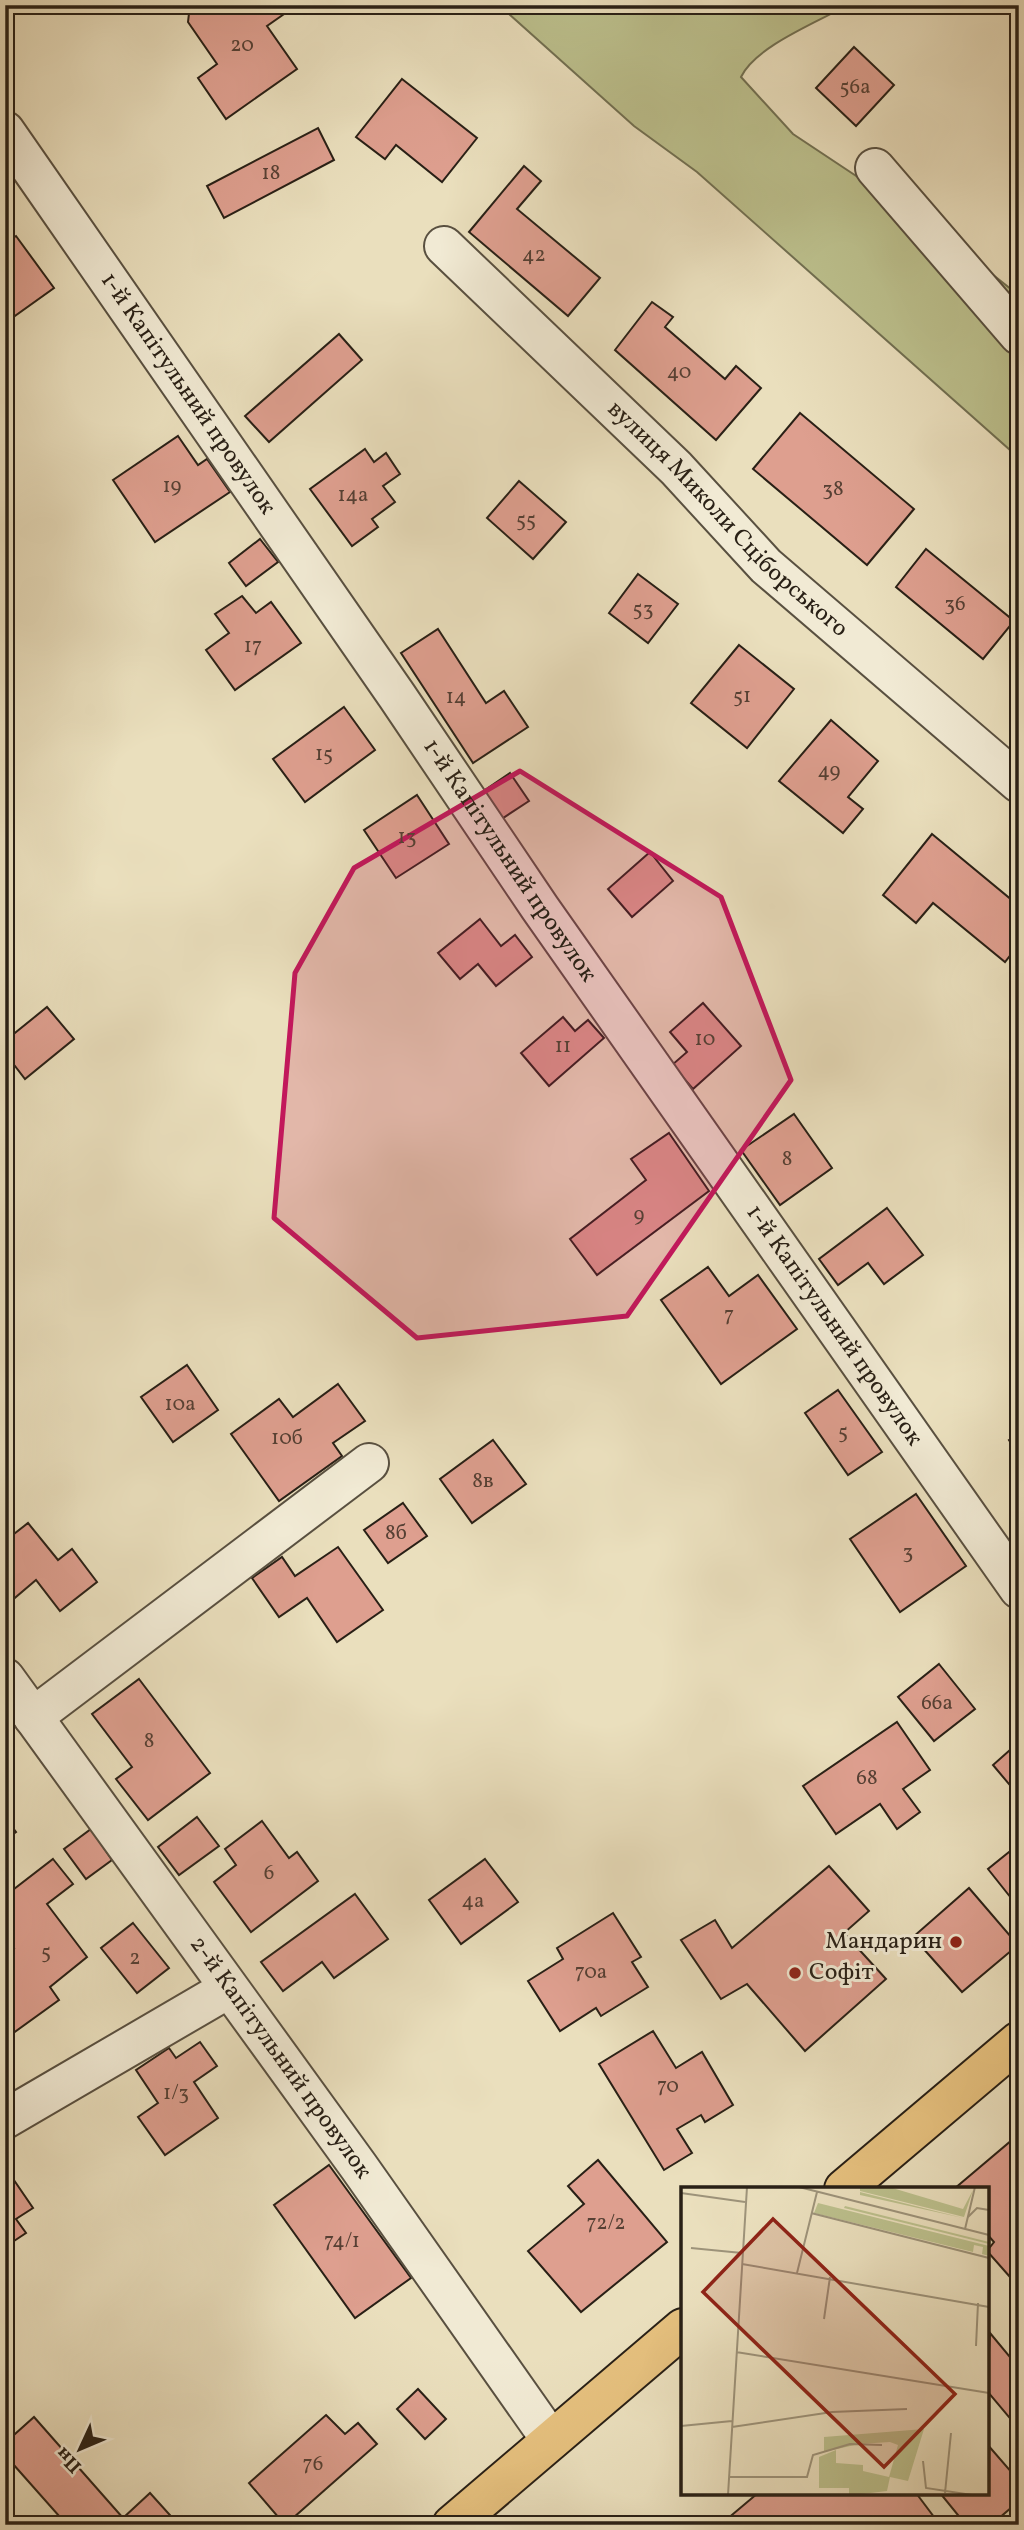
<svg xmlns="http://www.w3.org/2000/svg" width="1024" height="2530" viewBox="0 0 1024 2530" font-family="Vollkorn,serif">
<rect width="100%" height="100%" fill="#eadfbd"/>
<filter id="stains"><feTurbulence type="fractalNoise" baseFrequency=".00286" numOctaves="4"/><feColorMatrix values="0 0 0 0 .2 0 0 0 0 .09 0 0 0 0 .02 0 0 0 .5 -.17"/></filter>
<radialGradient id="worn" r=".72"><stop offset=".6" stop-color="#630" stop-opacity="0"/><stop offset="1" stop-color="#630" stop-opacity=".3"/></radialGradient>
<!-- green -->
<path fill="#bcc08d" stroke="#727052" stroke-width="2" d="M499 5H848C818 22 756 46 741 77L793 134 930 225 1012 290 1010 302 1019 325V458L697 172 634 126Z"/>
<!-- building -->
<g fill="#de9f8f" stroke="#292016" stroke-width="2">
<path d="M190 5H297L267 26 297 69 226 119 198 78 217 64 188 22Z"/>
<path d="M854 47 894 85 856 126 816 88Z"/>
<path d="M402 79 477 138 442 182 396 145 385 159 356 137Z"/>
<path d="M318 128 334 160 224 218 207 186Z"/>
<path d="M524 166 541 181 517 209 600 278 568 316 469 232Z"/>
<path d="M16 236 54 288 5 323V243Z"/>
<path d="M652 302 673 317 665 327 725 379 736 366 761 388 716 440 615 350Z"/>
<path d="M339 334 362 360 269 442 245 416Z"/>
<path d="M800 413 914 509 867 565 753 469Z"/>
<path d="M178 436 198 465 207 459 230 492 155 542 113 480Z"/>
<path d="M365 449 374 462 386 453 400 474 383 486 395 502 372 519 378 527 352 546 310 489Z"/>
<path d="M519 481 566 522 533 559 487 518Z"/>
<path d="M260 539 278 562 246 586 229 563Z"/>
<path d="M926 549 1014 621 983 659 896 587Z"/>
<path d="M638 574 678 604 648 643 609 613Z"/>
<path d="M242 596 256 613 271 602 301 643 235 690 206 650 229 633 215 614Z"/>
<path d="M438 629 486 703 504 691 528 727 473 763 401 653Z"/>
<path d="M739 645 794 689 747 748 691 703Z"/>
<path d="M344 707 375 750 305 802 273 759Z"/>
<path d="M831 720 878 761 848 797 863 809 843 833 779 781Z"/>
<path d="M510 773 529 801 500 820 482 792Z"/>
<path d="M417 795 449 844 396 878 364 830Z"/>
<path d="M932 834 1019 906V944L1005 962 933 903 916 923 883 895Z"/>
<path d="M650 852 673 881 632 917 608 889Z"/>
<path d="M480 919 501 946 515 935 532 957 496 986 478 964 460 979 438 953Z"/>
<path d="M703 1003 741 1046 693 1089 672 1065 687 1052 670 1032Z"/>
<path d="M47 1007 74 1039 25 1079 5 1053V1041Z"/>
<path d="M563 1017 575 1031 588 1020 604 1038 549 1086 521 1053Z"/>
<path d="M794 1114 832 1168 780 1205 741 1150Z"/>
<path d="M669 1133 709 1191 597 1275 570 1239 646 1180 631 1159Z"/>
<path d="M887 1208 923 1255 884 1284 868 1263 838 1285 819 1259Z"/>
<path d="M708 1267 729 1296 758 1275 797 1329 721 1384 661 1300Z"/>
<path d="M187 1365 218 1410 173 1442 141 1397Z"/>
<path d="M338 1384 365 1421 333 1443 342 1456 279 1501 231 1434 279 1399 293 1417Z"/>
<path d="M838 1390 882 1452 848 1475 805 1413Z"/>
<path d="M1019 1434V1456L1009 1440Z"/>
<path d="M493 1440 526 1484 472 1523 440 1479Z"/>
<path d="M916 1494 966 1566 900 1612 850 1539Z"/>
<path d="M403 1503 427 1536 388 1563 364 1530Z"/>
<path d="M28 1523 58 1560 72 1549 97 1582 60 1611 36 1580 10 1602 5 1596V1541Z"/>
<path d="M338 1547 383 1610 337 1642 307 1598 279 1617 252 1578 282 1557 295 1576Z"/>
<path d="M939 1664 975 1709 934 1741 898 1697Z"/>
<path d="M139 1679 210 1773 148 1820 116 1779 132 1767 92 1714Z"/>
<path d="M897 1722 930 1770 903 1789 920 1812 897 1829 880 1804 836 1834 803 1786Z"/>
<path d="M1019 1742V1796L993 1765Z"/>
<path d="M5 1817 16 1832 5 1840Z"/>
<path d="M197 1817 219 1846 179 1875 158 1847Z"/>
<path d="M262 1821 289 1858 297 1852 318 1881 251 1932 214 1882 236 1865 225 1849Z"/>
<path d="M91 1829 112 1860 86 1879 64 1849Z"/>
<path d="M1019 1844V1908L988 1869Z"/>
<path d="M53 1859 73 1884 47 1904 87 1957 50 1987 59 2000 5 2039V1955L14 1948 5 1937V1896Z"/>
<path d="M485 1859 518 1902 461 1944 429 1900Z"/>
<path d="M829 1866 869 1911 844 1933 886 1979 805 2051 747 1984 721 1999 681 1940 715 1920 732 1948Z"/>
<path d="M969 1888 1018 1945 962 1992 913 1937Z"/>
<path d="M355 1894 388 1939 334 1978 322 1962 283 1991 261 1962Z"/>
<path d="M613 1913 641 1957 632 1962 648 1987 601 2016 596 2008 560 2031 528 1981 563 1959 557 1948Z"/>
<path d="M133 1923 169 1968 137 1993 101 1948Z"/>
<path d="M653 2031 676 2068 702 2052 733 2105 705 2122 701 2115 677 2129 692 2153 664 2170 599 2064Z"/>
<path d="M200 2042 217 2066 194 2082 218 2118 165 2155 138 2117 158 2103 136 2070 169 2048 176 2058Z"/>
<path d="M1019 2134V2269L1010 2277 987 2251 994 2242 987 2234V2189H954Z"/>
<path d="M598 2160 667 2242 581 2312 528 2251 584 2204 568 2186Z"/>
<path d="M329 2165 411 2278 355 2318 274 2205Z"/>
<path d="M5 2167 33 2208 16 2219 26 2233 5 2247Z"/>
<path d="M990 2333 1019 2368V2429L987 2391Z"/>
<path d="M418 2389 446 2419 425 2439 397 2409Z"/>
<path d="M326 2415 345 2434 358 2423 377 2444 285 2525 249 2483Z"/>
<path d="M34 2417 123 2518 150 2493 178 2524 67 2525 5 2455V2443Z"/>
<path d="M987 2444 1019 2481V2501L991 2525H966L940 2493H987Z"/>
<path d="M758 2493H916L940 2525H720Z"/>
</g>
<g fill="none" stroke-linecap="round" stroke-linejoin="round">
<defs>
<g id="minor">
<path id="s1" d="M5 131 397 696 540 908 1019 1589"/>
<path d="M875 168 1019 335"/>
<path id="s2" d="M444 246 676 468 766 566 1019 783"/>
<path id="s3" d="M5 1678 359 2167 551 2440"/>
<path d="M33 1717 369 1463"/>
<path d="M5 2119 228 1989"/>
</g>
<g id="highway">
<path d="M844 2189 1019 2041"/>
<path d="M452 2525 683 2328"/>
</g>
</defs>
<!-- minor casing -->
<use href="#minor" stroke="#595040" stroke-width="42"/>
<!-- highway casing -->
<use href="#highway" stroke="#292016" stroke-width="42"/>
<!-- minor -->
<use href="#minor" stroke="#f1ead4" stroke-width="38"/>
<!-- highway -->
<use href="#highway" stroke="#e5c07e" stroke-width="38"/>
</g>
<!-- marked area -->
<path fill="#c2185b" fill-opacity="0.2" stroke="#c2185b" stroke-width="5" stroke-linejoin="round" d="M520 771 721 897 791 1080 627 1316 417 1338 274 1218 295 973 354 868Z"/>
<!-- markers -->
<g fill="#8f2418" stroke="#f1ead4" stroke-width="2.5">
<circle cx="956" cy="1942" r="7"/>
<circle cx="795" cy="1973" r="7"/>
</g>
<g text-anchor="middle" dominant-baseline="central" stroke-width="6" stroke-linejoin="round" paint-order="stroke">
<!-- number labels -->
<g font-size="21" fill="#564034">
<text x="242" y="45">20</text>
<text x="855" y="87">56а</text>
<text x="271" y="173">18</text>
<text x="534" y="255">42</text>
<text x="679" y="372">40</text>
<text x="172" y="486">19</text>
<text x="833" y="489">38</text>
<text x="353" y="495">14а</text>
<text x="526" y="520">55</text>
<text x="955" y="604">36</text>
<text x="643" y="609">53</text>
<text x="253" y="646">17</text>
<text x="742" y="696">51</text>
<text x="456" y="697">14</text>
<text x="324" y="754">15</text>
<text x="829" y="771">49</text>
<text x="407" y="837">13</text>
<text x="705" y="1039">10</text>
<text x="563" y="1046">11</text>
<text x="787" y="1159">8</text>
<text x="639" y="1215">9</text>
<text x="729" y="1315">7</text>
<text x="180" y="1404">10а</text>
<text x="843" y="1432">5</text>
<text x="287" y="1438">10б</text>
<text x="483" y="1481">8в</text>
<text x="396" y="1533">8б</text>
<text x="908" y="1552">3</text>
<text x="937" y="1703">66а</text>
<text x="149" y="1741">8</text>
<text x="867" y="1778">68</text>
<text x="269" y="1873">6</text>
<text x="473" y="1901">4а</text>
<text x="46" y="1952">5</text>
<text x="135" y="1958">2</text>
<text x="591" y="1972">70а</text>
<text x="668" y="2086">70</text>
<text x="176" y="2093">1/3</text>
<text x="606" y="2223">72/2</text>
<text x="342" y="2241">74/1</text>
<text x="313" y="2464">76</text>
</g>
<!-- street labels -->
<g font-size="24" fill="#292016" stroke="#f1ead4">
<text stroke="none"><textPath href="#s1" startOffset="320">1-й Капітульний провулок</textPath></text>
<text stroke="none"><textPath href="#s2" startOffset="394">вулиця Миколи Сціборського</textPath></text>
<text stroke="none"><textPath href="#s1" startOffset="887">1-й Капітульний провулок</textPath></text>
<text stroke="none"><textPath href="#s1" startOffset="1454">1-й Капітульний провулок</textPath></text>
<text stroke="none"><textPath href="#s3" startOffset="469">2-й Капітульний провулок</textPath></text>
</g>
<!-- poi labels -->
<g font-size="24" fill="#292016" stroke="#f1ead4" text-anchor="end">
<text x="942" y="1942">Мандарин</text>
<text x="809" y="1973" text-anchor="start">Софіт</text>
</g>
</g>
<!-- overview -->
<g transform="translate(681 2187)">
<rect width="308" height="308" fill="#eadfbd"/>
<path d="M179 0H208L282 22 292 3 283 30 179 4ZM179 5 282 31 179 8ZM137 16 308 59V69L301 67 302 60 293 58 292 65 133 26ZM164 19 308 55V57L163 21ZM243 242 227 294 209 290 206 304 173 308H168V301H138V270L155 263V276L182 278V284L208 290 217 258 209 255 178 257 143 265V250Z" fill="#bcc08d"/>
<path fill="none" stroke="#9d937a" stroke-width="2" d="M118 0 308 48M0 6 64 15M130 26 308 71M287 30 296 21 308 23M284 42 294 0M10 61 61 66M61 77 308 120M116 86 136 5M143 132 149 90M295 159 297 116M55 165 308 206M0 239 51 234M51 240 151 225 226 222M242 274 245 301 291 308M48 290H126L132 268 169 257 201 258M264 306 270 246M47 308 66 0"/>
<path fill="#8f2418" fill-opacity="0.15" stroke="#8f2418" stroke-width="3.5" d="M92 32 274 207 203 280 22 105Z"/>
<rect width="308" height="308" fill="none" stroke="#292016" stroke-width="3.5"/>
</g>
<!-- margin -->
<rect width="1024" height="2530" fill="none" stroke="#eadfbd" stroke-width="28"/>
<rect x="7" y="7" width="1010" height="2516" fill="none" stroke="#292016" stroke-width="3.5"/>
<rect x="14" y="14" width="996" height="2502" fill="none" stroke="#292016" stroke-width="2"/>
<!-- north arrow -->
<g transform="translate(80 2449) rotate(226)" stroke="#f1ead4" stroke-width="5" paint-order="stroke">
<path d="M0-5L12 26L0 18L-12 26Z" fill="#292016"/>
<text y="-10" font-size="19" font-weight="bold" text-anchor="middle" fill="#292016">Пн</text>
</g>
<rect width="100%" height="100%" filter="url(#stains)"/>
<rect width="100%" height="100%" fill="url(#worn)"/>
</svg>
